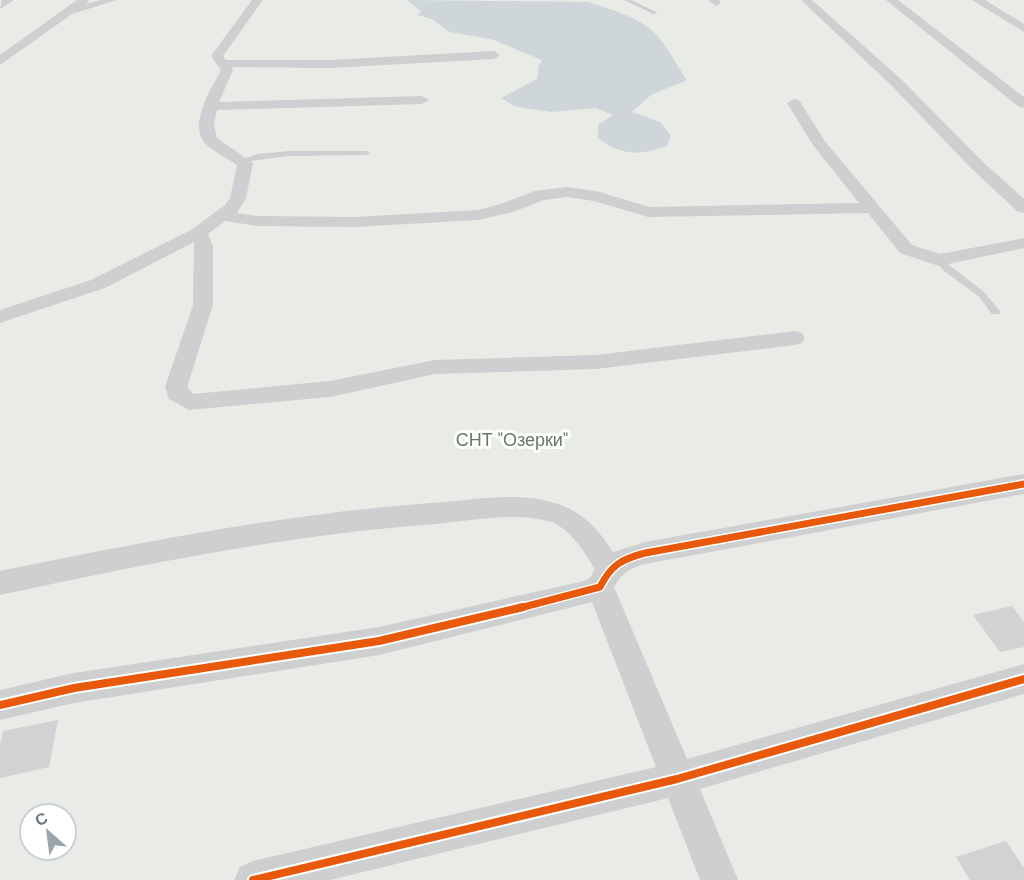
<svg xmlns="http://www.w3.org/2000/svg" width="1024" height="880" viewBox="0 0 1024 880" font-family="'DM Sans',sans-serif">
<rect width="100%" height="100%" fill="#f9f9f9"/>
<!-- green -->
<path fill="#e8ebe6" fill-rule="evenodd" d="M0 0H1024V880H0ZM30 814H66V850H30Z"/>
<!-- water -->
<path fill="#ced6d9" d="M407 0 588 2C605 7 633 16 648 27 665 40 675 63 687 80L651 95 632 112 660 122 671 135 667 146C640 155 623 157 598 138V125L613 115 596 108 552 112 516 107 501 98 537 79 539 65 542 60 491 39 450 32 432 19 417 15 421 11Z"/>
<!-- building -->
<g fill="#d0d2d3">
<path d="M1012 606 1024 622V647L1000 652 973 615Z"/>
<path d="M58 720 49 767 0 778V745L3 731Z"/>
<path d="M1006 841 1024 868V880H970L956 857Z"/>
</g>
<g fill="none" stroke-linecap="round" stroke-linejoin="round">
<!-- lane -->
<g fill="#cecfd0" fill-rule="evenodd">
<path d="M624 0H631L658 13 653 14Z"/>
<path d="M289 151H366L370 153 366 155 289 156 243 162 239 160 258 154Z"/>
<path d="M939 257 984 292 1001 312 1000 314H992L978 296 944 271 934 260Z"/>
</g>
<!-- street -->
<g fill="#cecfd0" fill-rule="evenodd">
<path d="M2 0H14L0 9Z"/>
<path d="M77 0H89L86 4 100 0H117L72 14 0 65V55Z"/>
<path d="M252 0H263L223 56 226 60H329L494 51 500 55 494 59 329 68 231 67 233 70 219 102 422 96 429 100 422 104 217 110 214 125 217 138 253 163 246 198 237 213 258 216 354 217 478 210 501 204 535 191 567 187 596 191 649 207 859 203 813 145 787 103 794 99 799 100 824 140 912 245 940 254 1024 238V248L939 266 900 253 868 213 648 217 594 201 567 197 544 200 513 212 478 220 354 227 258 226 225 221 208 234 213 246V305L187 387 193 394 330 381 435 360 596 355 795 331 802 333 805 338 802 343 795 345 596 369 435 374 330 397 189 410 169 399 165 387 193 305 194 242 105 288 0 323V310L91 280 191 230 225 205 230 198 237 165C227 158 214 152 206 144 187 125 212 88 221 70L211 56Z"/>
<path d="M708 0H719L721 3 716 6Z"/>
<path d="M801 0H812L902 80 983 162 1024 199V213L1018 212 971 168 892 86Z"/>
<path d="M886 0H898L1024 97V108L1019 107Z"/>
<path d="M972 0H985L1024 24V32Z"/>
<path d="M1024 474V494L645 564C630 568 622 573 614 587L687 759 1024 664V694L700 789 738 880H700L668 798 330 880H234L240 867 253 861 656 767 592 602 379 655 74 703 0 720V690L74 673 379 627 580 582 590 578 595 569C584 552 570 527 548 521 512 512 471 521 435 524 288 535 144 564 0 595V571C142 542 285 514 430 503 468 501 510 492 547 501 579 508 596 526 613 552L645 542Z"/>
</g>
<defs>
<path id="cycleway-far1" d="M516 609 600 587C611 565 622 559 645 553L1024 484"/>
<g id="cycleway">
<path d="M0 705 74 688 379 641 523 607"/>
<path d="M253 880 677 779 1024 679"/>
</g>
</defs>
<!-- cycleway-far1 casing -->
<use href="#cycleway-far1" stroke="#fff" stroke-width="10"/>
<!-- cycleway casing -->
<use href="#cycleway" stroke="#fff" stroke-width="12"/>
<!-- cycleway-far1 -->
<use href="#cycleway-far1" stroke="#e8590c" stroke-width="7"/>
<!-- cycleway -->
<use href="#cycleway" stroke="#e8590c" stroke-width="8"/>
</g>
<g text-anchor="middle" dominant-baseline="central" stroke-width="6" stroke-linejoin="round" paint-order="stroke">
<!-- park labels -->
<g font-size="18" fill="#687a64" stroke="#fff">
<text x="512" y="440">СНТ "Озерки"</text>
</g>
</g>
<!-- north arrow -->
<g transform="translate(48 832) rotate(332)"><circle r="28" fill="#ffffff" stroke="#c1c8cd" stroke-width="1.5"/>
<path d="M0-4.5L10 22L0 15L-10 22Z" fill="#99a4ac"/>
<text y="-9" font-size="16" font-weight="bold" text-anchor="middle" fill="#657683">С</text>
</g>
</svg>
